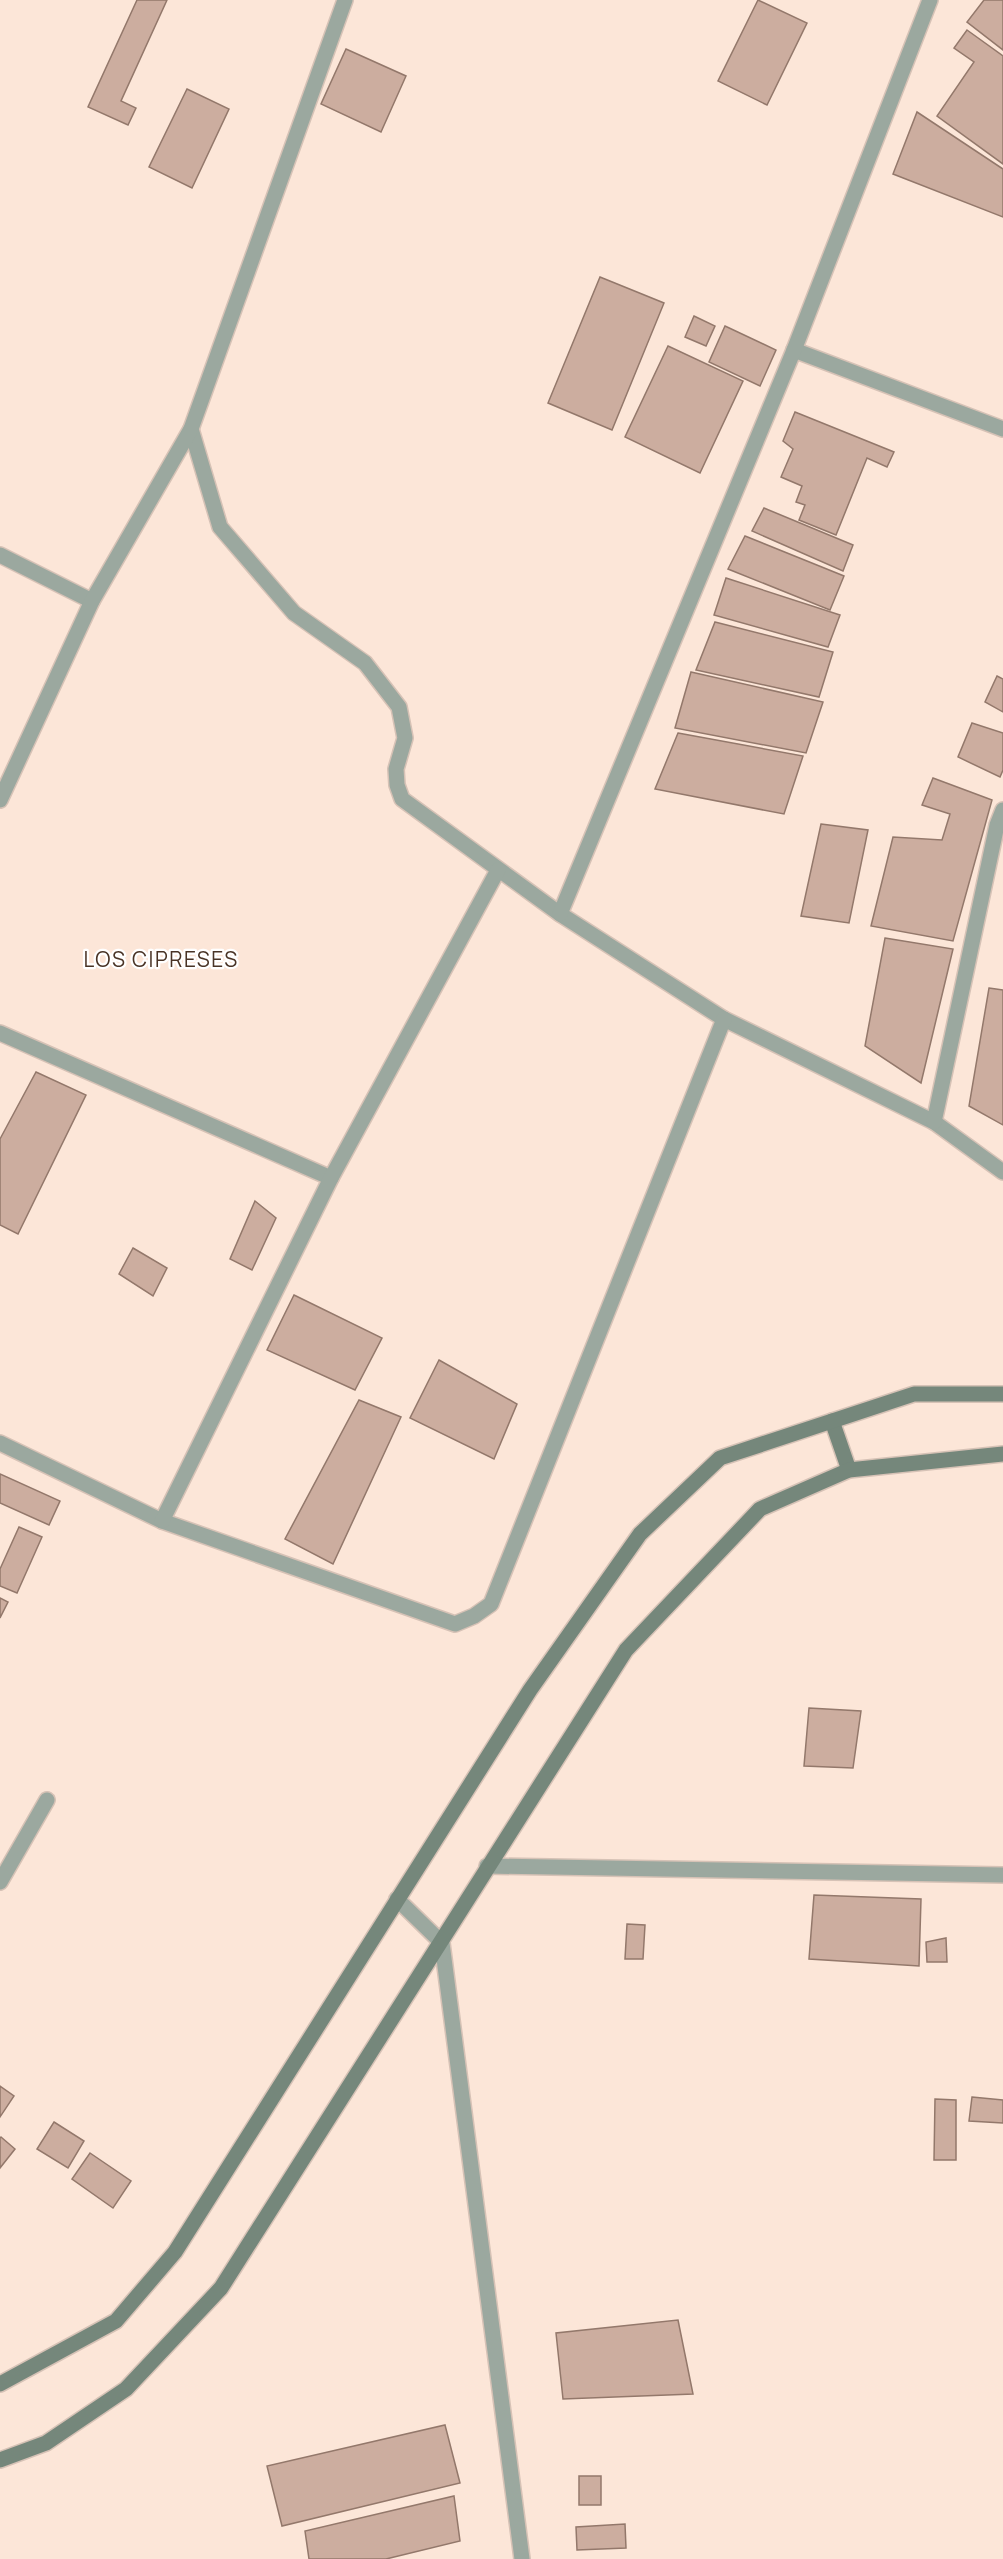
<svg xmlns="http://www.w3.org/2000/svg" width="1003" height="2559" viewBox="0 0 1003 2559" font-family="Manrope,sans-serif">
<rect width="100%" height="100%" fill="#fce6d8"/>
<!-- building -->
<g fill="#ccad9f" stroke="#93786b" stroke-width="1.5">
<path d="M137 0H167L121 101 136 108 128 125 88 107Z"/>
<path d="M758 0 807 23 767 105 718 81Z"/>
<path d="M984 0H1003V50L967 22Z"/>
<path d="M967 30 1003 56V164L937 116 974 62 954 48Z"/>
<path d="M346 49 406 76 381 132 321 104Z"/>
<path d="M187 89 229 109 192 188 149 167Z"/>
<path d="M917 112 1003 169V217L893 174Z"/>
<path d="M600 277 664 303 612 430 548 403Z"/>
<path d="M694 316 715 326 706 346 685 337Z"/>
<path d="M725 326 776 350 760 386 709 362Z"/>
<path d="M668 346 743 381 700 473 625 437Z"/>
<path d="M795 412 894 452 887 467 867 458 836 535 799 520 805 505 796 502 802 486 781 477 793 449 783 441Z"/>
<path d="M764 508 853 545 843 571 752 531Z"/>
<path d="M745 536 844 576 830 610 728 569Z"/>
<path d="M726 578 840 615 828 647 714 615Z"/>
<path d="M715 622 833 652 819 697 696 670Z"/>
<path d="M691 672 823 702 806 753 675 728Z"/>
<path d="M997 676 1003 679V712L985 702Z"/>
<path d="M972 723 1003 733V770L1000 777 958 757Z"/>
<path d="M678 733 803 756 784 814 655 789Z"/>
<path d="M933 778 992 800 953 941 871 926 893 837 942 840 950 814 922 805Z"/>
<path d="M821 824 868 830 849 923 801 916Z"/>
<path d="M885 938 953 949 921 1083 865 1046Z"/>
<path d="M989 988 1003 990V1125L969 1106Z"/>
<path d="M36 1072 86 1095 18 1234 0 1225V1139Z"/>
<path d="M255 1201 276 1218 252 1270 230 1259Z"/>
<path d="M133 1248 167 1268 153 1296 119 1274Z"/>
<path d="M294 1295 382 1338 355 1390 267 1350Z"/>
<path d="M439 1360 517 1404 494 1459 410 1418Z"/>
<path d="M359 1400 401 1417 333 1564 285 1539Z"/>
<path d="M0 1474 60 1501 49 1525 0 1503Z"/>
<path d="M19 1527 42 1537 17 1593 0 1586V1569Z"/>
<path d="M0 1598 8 1602 0 1618Z"/>
<path d="M809 1708 861 1711 853 1768 804 1766Z"/>
<path d="M814 1895 921 1899 919 1966 809 1959Z"/>
<path d="M627 1924 645 1925 643 1959H625Z"/>
<path d="M946 1938 947 1962H927L926 1942Z"/>
<path d="M0 2086 14 2096 0 2117Z"/>
<path d="M972 2097 1003 2100V2123L969 2121Z"/>
<path d="M935 2099 956 2100V2160H934Z"/>
<path d="M54 2122 84 2141 68 2168 37 2149Z"/>
<path d="M1 2137 15 2149 0 2168V2138Z"/>
<path d="M90 2153 131 2181 113 2208 72 2179Z"/>
<path d="M678 2320 693 2394 563 2399 556 2333Z"/>
<path d="M445 2425 460 2483 282 2526 267 2466Z"/>
<rect x="579" y="2476" width="22" height="29"/>
<path d="M454 2496 460 2541 386 2559H309L305 2531Z"/>
<path d="M625 2524 626 2548 577 2550 576 2527Z"/>
</g>
<g fill="none" stroke-linecap="round" stroke-linejoin="round">
<defs>
<g id="street">
<path d="M794 350 1003 429"/>
<path d="M191 429 220 527 294 613 365 663 399 707 405 738 396 769 397 785 402 799 560 914 724 1019 934 1122 1003 1172"/>
<path d="M0 555 92 601"/>
<path d="M0 800 92 601 191 429 345 0"/>
<path d="M560 914 794 350 930 0"/>
<path d="M0 1033 331 1178"/>
<path d="M934 1122 997 825 1003 810"/>
<path d="M0 1443 162 1521 455 1624 474 1616 491 1604 724 1019"/>
<path d="M162 1521 331 1178 498 870"/>
<path d="M487 1866 1003 1875"/>
<path d="M0 1882 47 1800"/>
<path d="M397 1899 442 1943 522 2559"/>
</g>
<g id="secondary">
<path d="M832 1421 849 1470"/>
<path d="M0 2384 116 2321 175 2252 530 1690 640 1534 720 1458 914 1394H1003"/>
<path d="M0 2460 46 2443 126 2389 221 2288 626 1650 760 1509 849 1470 1003 1454"/>
</g>
</defs>
<!-- street casing -->
<use href="#street" stroke="#d6c2b6" stroke-width="18"/>
<!-- secondary casing -->
<use href="#secondary" stroke="#d6c2b6" stroke-width="18"/>
<!-- street -->
<use href="#street" stroke="#9ba89f" stroke-width="15"/>
<!-- secondary -->
<use href="#secondary" stroke="#75877b" stroke-width="15"/>
</g>
<g text-anchor="middle" dominant-baseline="central" stroke-width="4.5" stroke-linejoin="round" paint-order="stroke">
<!-- neighbourhood labels -->
<g font-size="21" letter-spacing="1.5" fill="#493325" stroke="#fff">
<text x="161" y="959">LOS CIPRESES</text>
</g>
</g>
</svg>
